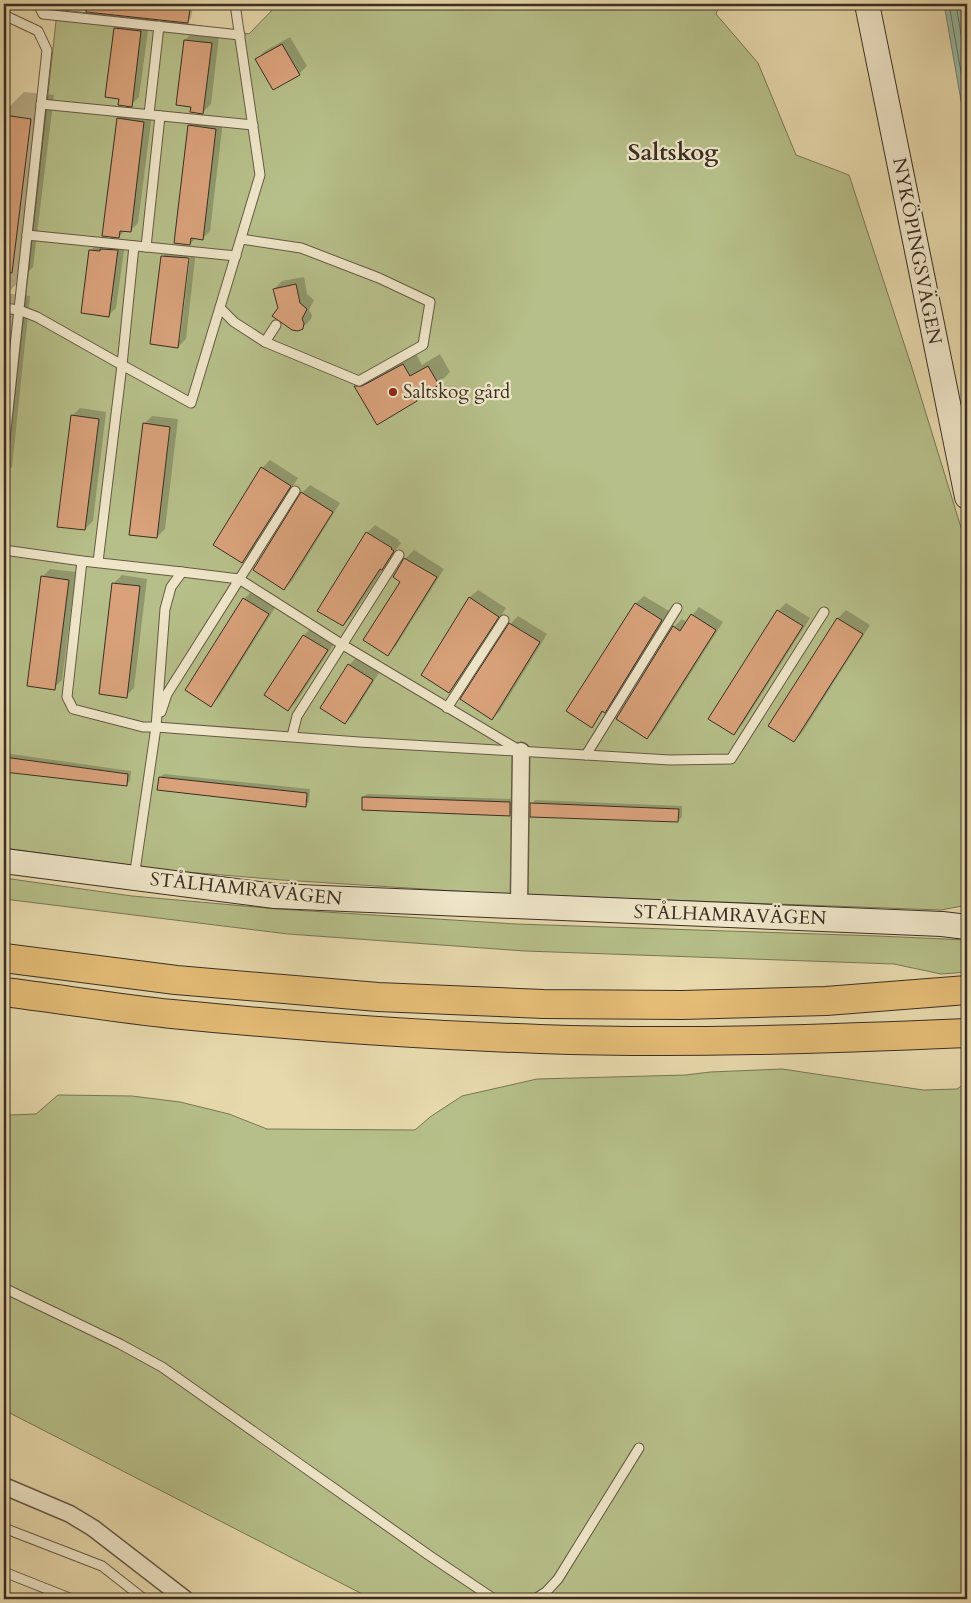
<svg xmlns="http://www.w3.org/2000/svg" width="971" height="1603" viewBox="0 0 971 1603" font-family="Cardo,serif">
<rect width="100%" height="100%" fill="#e7d9ac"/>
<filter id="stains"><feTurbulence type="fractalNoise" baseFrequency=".004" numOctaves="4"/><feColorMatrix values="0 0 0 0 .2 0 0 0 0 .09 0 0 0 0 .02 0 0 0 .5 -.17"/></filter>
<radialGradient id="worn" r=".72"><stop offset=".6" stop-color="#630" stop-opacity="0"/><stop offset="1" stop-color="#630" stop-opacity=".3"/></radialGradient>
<!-- green -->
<g fill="#b6bf89" stroke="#787656">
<path d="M278 4H720L716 14 758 63 796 155 849 175 912 368 967 547V905L941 910 502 894 282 880 163 870 4 848V493L56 21 44 8 188 24 249 34Z"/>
<path d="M4 878 132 896 278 909 516 924 878 936 967 940V972L941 974 894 964 525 951 288 934 4 899Z"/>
<path d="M782 1069 923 1090 957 1089 967 1082V1599H372L4 1410V1113L10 1115 36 1114 58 1095 132 1096 180 1102 229 1114 267 1129 415 1130 430 1117 462 1096 537 1079 686 1075 710 1072Z"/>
</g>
<!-- water -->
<path fill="#98bba4" stroke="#728371" d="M944 4H967V118L962 106Z"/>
<!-- shadow -->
<g fill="#0003" fill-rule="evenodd">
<path d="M46 4H174L193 6 191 18 187 22 48 7Z"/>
<path d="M123 20 149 23 139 97 131 105 115 28Z"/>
<path d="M193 32 219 36 211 104 203 112 192 106 185 40Z"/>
<path d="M290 37 307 66 299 74 257 59 265 51Z"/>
<path d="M24 92 54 95 33 267 10 291 4 290V112Z"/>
<path d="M126 110 152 114 138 223 130 231 125 230 119 237 118 118Z"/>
<path d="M197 117 223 121 210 231 202 239 196 238 190 244 189 125Z"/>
<path d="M99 242 125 243 116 308 108 316 91 250Z"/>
<path d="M170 249 196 250 186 339 178 347 162 257ZM188 251H191L180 340H178Z"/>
<path d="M304 277 307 294 314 300 309 310 312 315 311 319 302 328 274 289 282 281Z"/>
<path d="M4 293 30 296 12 467 4 475Z"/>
<path d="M415 352 422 365 440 354 450 372 438 384 426 391 417 400 356 386 368 374Z"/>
<path d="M80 408 106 412 93 521 85 529 72 416Z"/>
<path d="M152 416 178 419 165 529 157 537 144 424Z"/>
<path d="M270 460 298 478 250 554 242 562 262 468Z"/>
<path d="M310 485 340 503 292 581 284 589 302 493Z"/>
<path d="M375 525 399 540 398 541 401 543 351 617 343 625 367 533Z"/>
<path d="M414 550 444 569 396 646 388 654 402 582 394 577 406 558Z"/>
<path d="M50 569 76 572 62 680 54 688 42 577Z"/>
<path d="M122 575 147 579 134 688 126 696 114 583Z"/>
<path d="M478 590 506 608 457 683 449 691 422 675 470 597Z"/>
<path d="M252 591 276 606 219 697 211 705 187 690 244 599Z"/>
<path d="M644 596 669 611 613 703 604 711 592 726 568 711 636 603Z"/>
<path d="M786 603 810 618 742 725 734 733 778 611Z"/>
<path d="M699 607 723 622 655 730 647 738 674 627 682 619 687 622Z"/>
<path d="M846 610 870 625 802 733 794 741 770 726 838 618Z"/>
<path d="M518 616 547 634 500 711 492 719 462 699 510 624Z"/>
<path d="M312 627 335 642 296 702 288 710 265 695 304 635Z"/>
<path d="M357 657 380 671 353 715 345 723 349 665Z"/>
<path d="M4 753 131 771 130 781 126 785 4 771Z"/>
<path d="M164 774 310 789 309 802 305 806 160 777Z"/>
<path d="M367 794 513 799V811L510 815 363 798Z"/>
<path d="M535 800 682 806V817L678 821 532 804Z"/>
</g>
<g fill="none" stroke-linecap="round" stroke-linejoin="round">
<!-- shore -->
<g stroke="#697464" stroke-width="1">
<path d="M949 4 967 106"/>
<path d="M956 4 967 70"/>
</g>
</g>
<!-- building -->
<g fill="#d9a27b" stroke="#3a2e24">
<path d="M87 4H143L190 9 188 23 86 12Z"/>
<path d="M114 28 141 31 132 107 118 105 119 99 105 97Z"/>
<path d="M184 40 212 43 203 114 190 112 191 107 176 105Z"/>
<path d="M282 44 300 75 273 90 255 59Z"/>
<path d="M4 115 31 119 12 273 4 272Z"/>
<path d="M117 118 144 122 131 232 120 231 119 238 102 236Z"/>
<path d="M188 125 216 129 203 240 191 238 190 245 174 243Z"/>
<path d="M100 249 118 250 109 317 81 313 89 250 100 251Z"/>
<path d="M161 256 189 258 178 348 150 344Z"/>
<path d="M296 284 300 303 307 309 302 319 304 323 303 329 298 331 292 330 272 316 278 308 273 289Z"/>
<path d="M403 364 410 376 428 366 439 385 416 398 417 401 377 425 354 386H362Z"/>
<path d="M71 415 99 419 85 530 57 527Z"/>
<path d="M143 423 170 427 157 538 129 535Z"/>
<path d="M261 467 291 486 242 563 213 545Z"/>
<path d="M301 492 333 512 284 590 253 570Z"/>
<path d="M366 532 392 548 391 549 394 551 382 570 380 569 343 626 317 611Z"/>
<path d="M404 558 437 577 388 656 363 640 400 582 393 577Z"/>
<path d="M41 576 69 580 55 690 27 686Z"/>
<path d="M112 583 140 586 127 698 99 694Z"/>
<path d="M469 597 499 617 449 693 421 675Z"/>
<path d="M243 598 269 614 211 707 185 690Z"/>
<path d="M635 603 662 620 605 713 602 711 592 728 566 711Z"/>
<path d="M777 610 803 626 734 735 708 719Z"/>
<path d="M691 614 716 630 647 739 616 719 673 626 680 631Z"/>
<path d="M837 618 863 634 794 742 768 726Z"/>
<path d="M509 623 540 642 492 720 460 699Z"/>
<path d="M303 635 328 650 288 711 264 695Z"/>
<path d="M348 664 373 680 345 724 320 708Z"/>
<path d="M4 757 128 774 127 786 4 772Z"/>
<path d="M159 777 307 793 306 807 157 790Z"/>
<path d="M362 797 510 802V816L362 810Z"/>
<path d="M530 803 679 809 678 822 530 817Z"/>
</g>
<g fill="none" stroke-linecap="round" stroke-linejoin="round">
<defs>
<g id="lane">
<path d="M38 4 43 14 240 35"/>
<path d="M4 15 38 31 47 50 4 448"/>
<path d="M41 104 253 125"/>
<path d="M149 114 159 26"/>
<path d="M27 235 236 256"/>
<path d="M146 247 160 116"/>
<path d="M4 308 19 310 37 317 122 365 191 403 260 175 235 4"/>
<path d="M220 308 234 322 265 342 359 381 423 345 430 302 379 278 301 248 241 239"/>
<path d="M265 342 276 325"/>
<path d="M4 550 82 561 182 572 239 579 343 645 519 750"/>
<path d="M82 561 67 697 73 709 143 727H156L359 742 586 755 670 760 731 759 824 612"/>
<path d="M98 562 122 365 134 246"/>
<path d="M447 708 504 620"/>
<path d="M161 712 167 694 295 491"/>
<path d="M292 736 297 716 399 555"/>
<path d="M586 755 677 608"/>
<path d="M134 878 156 727 165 609 171 587 182 572"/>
<path d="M4 1288 120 1344 162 1367 430 1556 494 1599"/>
<path d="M4 1528 102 1566 144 1599"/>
<path d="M4 1572 72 1599"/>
<path d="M535 1599 546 1592 558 1579 639 1448"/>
</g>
<g id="street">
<path d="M519 906 521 751"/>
<path d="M4 1486 70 1514 93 1528 185 1599"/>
</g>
<g id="secondary">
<path d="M867 4 967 497"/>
<path d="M4 861 275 896 942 924 967 927"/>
</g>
<g id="highway">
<path d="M4 958 176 980 378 997 543 1004 682 1005 826 1001 967 990"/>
<path d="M4 992C60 999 116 1008 172 1014 294 1026 417 1035 540 1039 683 1044 825 1039 967 1033"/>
</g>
</defs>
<!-- lane casing -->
<use href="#lane" stroke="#655946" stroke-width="11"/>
<!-- street casing -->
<use href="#street" stroke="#655946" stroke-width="19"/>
<!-- secondary casing -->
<use href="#secondary" stroke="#3a2e24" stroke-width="26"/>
<!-- highway casing -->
<use href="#highway" stroke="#3a2e24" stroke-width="30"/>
<!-- lane -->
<use href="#lane" stroke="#efe6c9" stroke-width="9"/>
<!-- street -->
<use href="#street" stroke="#efe6c9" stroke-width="16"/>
<!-- secondary -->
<use href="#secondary" stroke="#efe6c9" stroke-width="24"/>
<!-- highway -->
<use href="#highway" stroke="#e4bc76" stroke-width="28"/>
</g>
<!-- markers -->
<circle fill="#8f2418" stroke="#efe6c9" stroke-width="2" cx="393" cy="392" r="5"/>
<g text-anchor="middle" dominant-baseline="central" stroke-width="4.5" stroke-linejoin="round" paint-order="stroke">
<!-- street labels -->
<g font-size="19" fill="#3a2e24" stroke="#efe6c9">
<text transform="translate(917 251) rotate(79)">NYKÖPINGSVÄGEN</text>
<text transform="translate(246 889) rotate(6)">STÅLHAMRAVÄGEN</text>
<text transform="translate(730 915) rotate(2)">STÅLHAMRAVÄGEN</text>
</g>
<!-- poi labels -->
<g font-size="19" fill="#3a2e24" stroke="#efe6c9" text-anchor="start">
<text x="403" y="392">Saltskog gård</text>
</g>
<!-- district labels -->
<g font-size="24" font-weight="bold" fill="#3a2e24" stroke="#efe6c9">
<text x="673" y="152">Saltskog</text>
</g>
</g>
<!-- margin -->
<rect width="971" height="1603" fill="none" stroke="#e7d9ac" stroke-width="20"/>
<rect x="5" y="5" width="961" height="1593" fill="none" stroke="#3a2e24" stroke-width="2.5"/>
<rect x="10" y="10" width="951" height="1583" fill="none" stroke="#3a2e24"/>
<rect width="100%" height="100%" filter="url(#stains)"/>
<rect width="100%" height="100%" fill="url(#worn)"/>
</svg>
